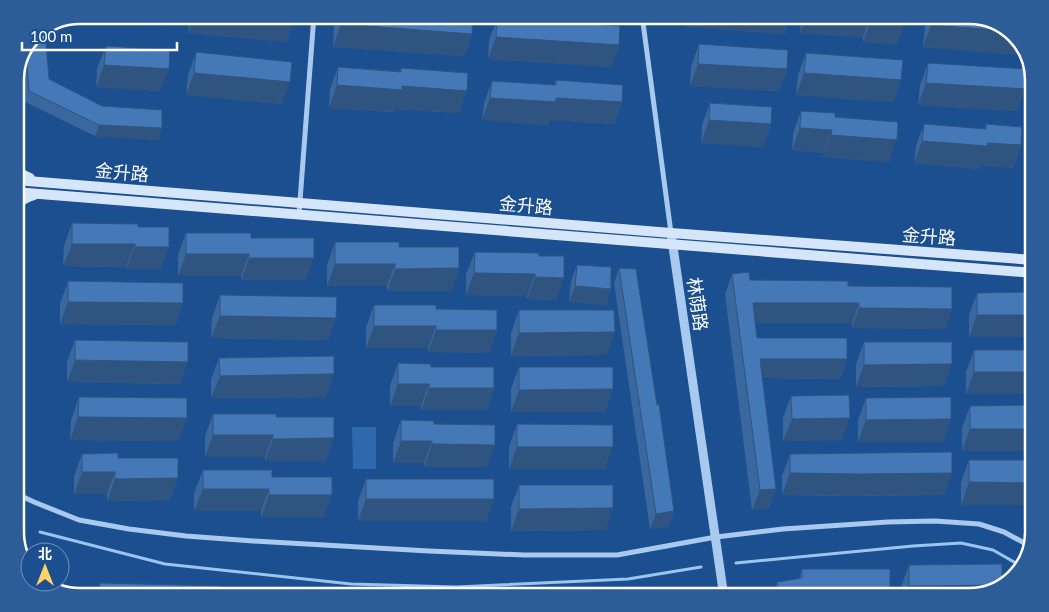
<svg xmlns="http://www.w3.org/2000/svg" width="1049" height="612" viewBox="0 0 1049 612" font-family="Lato,'Noto Sans SC',sans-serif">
<rect width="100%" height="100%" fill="#1b4f8f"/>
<!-- green -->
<path fill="#2e69ad" d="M352 427H376V469H353Z"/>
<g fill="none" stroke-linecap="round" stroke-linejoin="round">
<!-- stream -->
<g stroke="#9cc4f0" stroke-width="3">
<path d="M40 532 165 564 351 584 456 587 628 579 701 567"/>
<path d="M736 563 913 546 961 543 993 550 1023 567"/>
</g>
<!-- minor -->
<g stroke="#a9c9ee" stroke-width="5">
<path d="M642 15 671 233"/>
<path d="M299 214 314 15"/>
<path d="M15 493 34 502 79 520 129 529 186 536 253 541 429 551 524 555H617L716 537 783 529 888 522 935 521 979 524 1004 532 1030 546"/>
</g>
<!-- tertiary -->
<path stroke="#a9c9ee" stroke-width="9" d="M671 233 724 597"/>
<!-- secondary -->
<g stroke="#d6e6fa" stroke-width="10">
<path d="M15 171 30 178"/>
<path d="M15 180 671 233 1034 260"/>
<path d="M15 192 1034 273"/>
<path d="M15 204 28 197 34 195"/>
<path d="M15 499 21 555"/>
</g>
</g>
<!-- wall -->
<g fill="#3a679d">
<path d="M190 15H295L294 20 286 42 188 33Z"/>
<path d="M338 15H473L472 34 464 56 333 47 334 26Z"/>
<path d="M687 15H791L784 34 686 27Z"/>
<path d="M802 15H906L897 44 863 42V37L800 33Z"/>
<path d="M929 15H969L1021 55 923 47 925 27Z"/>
<path d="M497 18 619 45 611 67 488 59 489 40Z"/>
<path d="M34 34 49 79 102 106 162 128 158 140 95 136 25 102 21 62Z"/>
<path d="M699 44 787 69 779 91 690 86 691 67Z"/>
<path d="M106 46 160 91 96 87 97 68Z"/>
<path d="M196 52 282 104 186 95 188 75Z"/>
<path d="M806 53 893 102 796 95 798 75Z"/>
<path d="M928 63 1017 111 918 105 920 85Z"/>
<path d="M338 67 400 71 401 68 459 113 395 109 394 112 329 108 330 89Z"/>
<path d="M556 80 622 102 614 124 549 120 548 125 482 120 484 103 492 81 554 85Z"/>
<path d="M710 103 771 124 763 147 701 143 702 125Z"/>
<path d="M801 111 835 117 889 162 823 157 824 153 792 150 793 133Z"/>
<path d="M924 124 985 129 986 124 1021 145 1013 168 981 165 979 169 914 163 916 146Z"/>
<path d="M72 223 138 227 169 247 160 269H126V267L63 266 64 246Z"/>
<path d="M186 233 251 238 306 280H241V276H178V255Z"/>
<path d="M335 242 399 247 459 268 451 291H387V286H327V265Z"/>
<path d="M475 252 539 256 564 278 556 300 527 299V296L466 295V274Z"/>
<path d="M577 265 611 289 606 305 569 302 571 281Z"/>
<path d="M619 268 674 511 668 527 650 529 614 283Z"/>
<path d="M732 274 750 280 848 286 952 309 945 329 852 328V323H755L757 338 847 359 840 379 762 378 776 489 769 508 752 510 725 294Z"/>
<path d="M68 281 183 303 175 325 60 324V304Z"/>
<path d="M1034 292V337H969V315L977 293Z"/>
<path d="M220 295 336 318 328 340 211 338 212 318Z"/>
<path d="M374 305 436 309 497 330 489 353 428 352V348H366V327Z"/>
<path d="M519 310 615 332 606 355 511 356V333Z"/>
<path d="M75 340 180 384 67 382V362Z"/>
<path d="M864 342 944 386 856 387V364Z"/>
<path d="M974 350H1034V394H966V372Z"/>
<path d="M219 358 326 397 211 398V380Z"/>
<path d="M398 363 431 367 494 388 486 410H421V406H390V386Z"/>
<path d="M519 367 613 389 605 412H511V389Z"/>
<path d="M791 396 842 440 783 441V418Z"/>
<path d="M79 397 187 418 178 441 70 440 71 420Z"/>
<path d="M866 398 951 419 943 442H858V420Z"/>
<path d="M1034 405V451H962V428L970 406Z"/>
<path d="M213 414 276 417 326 461H265V457H205V436Z"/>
<path d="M401 420 434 424 487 467H424V463H393V443Z"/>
<path d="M517 424 605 469H509V447Z"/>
<path d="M82 454 118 458 170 500 107 501V494H74V476Z"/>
<path d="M790 454 944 495 851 496 782 495V476Z"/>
<path d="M969 460H1034L961 505V482Z"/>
<path d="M203 470 272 477 324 517H261V511H194V493Z"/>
<path d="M366 479 494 499 486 521H358V501Z"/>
<path d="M519 485 613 508 605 530 511 531V507Z"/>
<path d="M909 565 969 597H901V587Z"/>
<path d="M802 569 887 597H772L777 582 799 579Z"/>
<path d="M100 583 221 597H95Z"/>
</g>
<!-- shaded-wall -->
<g fill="#305480">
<path d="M80 15H170L166 26 69 22 70 19Z"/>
<path d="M195 15H240L294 20 286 42 188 33Z"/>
<path d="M691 15H791L784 34 686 27Z"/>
<path d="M807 15H871L863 37 800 33Z"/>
<path d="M871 20 906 22 897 44 863 42Z"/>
<path d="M341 24 472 34 464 56 333 47Z"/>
<path d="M931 25 1009 31 1024 46 1021 55 923 47Z"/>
<path d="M496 37 619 45 611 67 488 59Z"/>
<path d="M698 64 787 69 779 91 690 86Z"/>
<path d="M104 65 169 69 160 91 96 87Z"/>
<path d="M194 73 290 82 282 104 186 95Z"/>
<path d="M804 73 901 80 893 102 796 95Z"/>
<path d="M926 83 1026 89 1017 111 918 105Z"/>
<path d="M337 85 402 86 467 91 459 113 395 109 394 112 329 108Z"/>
<path d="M490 98H556L622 102 614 124 549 120 548 125 482 120Z"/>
<path d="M709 120 771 124 763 147 701 143Z"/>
<path d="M99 125 162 128 158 140 95 136Z"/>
<path d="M800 128 832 130 824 153 792 150Z"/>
<path d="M831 135 897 140 889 162 823 157Z"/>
<path d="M922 141 988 143 1021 145 1013 168 981 165 979 169 914 163Z"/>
<path d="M72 244H135L126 267 63 266Z"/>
<path d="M135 247H169L160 269H126Z"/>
<path d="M186 254H249L241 276H178Z"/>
<path d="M249 258H314L306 280H241Z"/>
<path d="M335 264H395L387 286H327Z"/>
<path d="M459 268 451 291H387L395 269Z"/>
<path d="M474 273 535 274 527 296 466 295Z"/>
<path d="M535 277 564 278 556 300 527 299Z"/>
<path d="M575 286 611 289 606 305 569 302Z"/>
<path d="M68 302 183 303 175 325 60 324Z"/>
<path d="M753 303H859L852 323H745Z"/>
<path d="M859 308 952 309 945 329 852 328Z"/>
<path d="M977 315H1034V337H969Z"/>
<path d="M220 316 336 318 328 340 211 338Z"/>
<path d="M374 326H436L428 348H366Z"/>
<path d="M436 330H497L489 353 428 352Z"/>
<path d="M615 332 606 355 511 356 519 333Z"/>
<path d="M760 359H847L840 379 752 378Z"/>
<path d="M75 360 188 362 180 384 67 382Z"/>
<path d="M952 364 944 386 856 387 864 365Z"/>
<path d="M974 372H1034V394H966Z"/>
<path d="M334 374 326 397 211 398 220 376Z"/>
<path d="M398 384H429L421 406H390Z"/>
<path d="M429 388H494L486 410H421Z"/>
<path d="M613 389 605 412H511L519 390Z"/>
<path d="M78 417 187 418 178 441 70 440Z"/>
<path d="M850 418 842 440 783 441 792 419Z"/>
<path d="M951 419 943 442H858L866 420Z"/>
<path d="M970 429H1034V451H962Z"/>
<path d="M213 435H273L265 457H205Z"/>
<path d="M334 438 326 461H265L273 439Z"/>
<path d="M401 441H432L424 463H393Z"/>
<path d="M432 444 495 445 487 467H424Z"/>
<path d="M517 447H613L605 469H509Z"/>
<path d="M82 472H115L107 494H74Z"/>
<path d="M790 473H952L944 495 851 496 782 495Z"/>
<path d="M178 478 170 500 107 501 115 479Z"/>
<path d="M969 482 1034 483V505H961Z"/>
<path d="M203 489H269L261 511H194Z"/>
<path d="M776 489 769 508 752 510 760 490Z"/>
<path d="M269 495H332L324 517H261Z"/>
<path d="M366 499H494L486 521H358Z"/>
<path d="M613 508 605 530 511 531 519 509Z"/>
<path d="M674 511 668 527 650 529 656 514Z"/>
<path d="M1002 585 1000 589 969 597H905L909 586Z"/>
<path d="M795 590H890L887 597H792Z"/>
</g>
<!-- building -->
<g fill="#4478b7" stroke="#305480">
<path d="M240 15H295L294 20Z"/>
<path d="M341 15H473L472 34 341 24Z"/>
<path d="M871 15H906V22L871 20Z"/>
<path d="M932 15H969L1002 24 1009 31 931 25Z"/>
<path d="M497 18 620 26 619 45 496 37Z"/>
<path d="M45 30 49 79 102 106 162 110V128L99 125 29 91 26 52 34 34Z"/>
<path d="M699 44 788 50 787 69 698 64Z"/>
<path d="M106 46 170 50 169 69 104 65Z"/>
<path d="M196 52 292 62 290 82 194 73Z"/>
<path d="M806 53 903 60 901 80 804 73Z"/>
<path d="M928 63 1027 69 1026 89 926 83Z"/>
<path d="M338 67 401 72V68L468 73 467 91 402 86V90L337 85Z"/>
<path d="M556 80 623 85 622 102 556 98V102L490 98 492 81 556 85Z"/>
<path d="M710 103 772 107 771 124 709 120Z"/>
<path d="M801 111 835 113V117L898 122 897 140 831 135 832 130 800 128Z"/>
<path d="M924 124 986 129V124L1022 127 1021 145 988 143 987 146 922 141Z"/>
<path d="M72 223 138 224V227H169V247H135V244H72Z"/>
<path d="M186 233H251V238H314V258H249V254H186Z"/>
<path d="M335 242H399V247H459V268L395 269V264H335Z"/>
<path d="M475 252 539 253V256H564V278L535 277V274L474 273Z"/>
<path d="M577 265 611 267V289L575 286Z"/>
<path d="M619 268 636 269 657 405 659 404 674 511 656 514Z"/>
<path d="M749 272 750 280 848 281V286L952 287V309L859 308V303H753L757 338H847V359H760L776 489 760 490 732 274Z"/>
<path d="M68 281 183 283V303L68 302Z"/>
<path d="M1034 292V315H977V293Z"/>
<path d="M220 295 337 297 336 318 220 316Z"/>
<path d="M374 305H436V309L497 310V330H436V326H374Z"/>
<path d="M519 310H614L615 332 519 333Z"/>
<path d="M75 340 188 342V362L75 360Z"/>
<path d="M864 342H952V364L864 365Z"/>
<rect x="974" y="350" width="60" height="22"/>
<path d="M334 356V374L220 376 219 358Z"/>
<path d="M398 363 431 364V367H494V388H429V384H398Z"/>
<path d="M519 367H613V389L519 390Z"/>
<path d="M849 395 850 418 792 419 791 396Z"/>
<path d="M79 397 187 398V418L78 417Z"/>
<path d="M951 397V419L866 420V398Z"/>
<path d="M1034 405V429H970V406Z"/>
<path d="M213 414H276V417H334V438L273 439V435H213Z"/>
<path d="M401 420 434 421V424L495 425V445L432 444V441H401Z"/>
<path d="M517 424 613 425V447H517Z"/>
<path d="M952 452V473L859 474 790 473V454Z"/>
<path d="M118 453V458H178V478L115 479V472H82V454Z"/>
<path d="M969 460H1034V483L969 482Z"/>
<path d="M203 470H272V477H332V495H269V489H203Z"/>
<rect x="366" y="479" width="128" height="20"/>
<path d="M519 485H613V508L519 509Z"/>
<path d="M1002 564V585L909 586V565Z"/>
<path d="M802 569H890V590H795L796 597H779L777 582 802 578Z"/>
<path d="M100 583 221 586V597H100Z"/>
<path d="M693 592V597H677V594Z"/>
</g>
<g text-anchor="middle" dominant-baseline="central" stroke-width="4" stroke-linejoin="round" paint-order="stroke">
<!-- street labels -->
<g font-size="18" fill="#fff" stroke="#1b4f8f">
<text transform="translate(122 172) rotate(5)">金升路</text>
<text transform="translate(526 205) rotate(5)">金升路</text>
<text transform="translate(929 236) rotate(4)">金升路</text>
<text transform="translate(698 304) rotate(82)">林荫路</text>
</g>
</g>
<!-- crop -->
<path d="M0 0H1049V612H0ZM80 24H969A56 56 0 0 1 1025 80V532A56 56 0 0 1 969 588H80A56 56 0 0 1 24 532V80A56 56 0 0 1 80 24Z" fill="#2d5d98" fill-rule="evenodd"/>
<path fill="none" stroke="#fff" stroke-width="2.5" d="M80 24H969A56 56 0 0 1 1025 80V532A56 56 0 0 1 969 588H80A56 56 0 0 1 24 532V80A56 56 0 0 1 80 24Z"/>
<!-- north arrow -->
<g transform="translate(45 567)"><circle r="24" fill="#1b4f8f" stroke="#7695bc"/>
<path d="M0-4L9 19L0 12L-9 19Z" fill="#ffd166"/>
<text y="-8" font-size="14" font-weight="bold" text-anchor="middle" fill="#ffffff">北</text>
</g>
<!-- scale -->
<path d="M22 42v8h155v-8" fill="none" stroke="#ffffff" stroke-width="2.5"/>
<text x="30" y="42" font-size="15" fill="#ffffff" stroke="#1b4f8f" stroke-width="4" paint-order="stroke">100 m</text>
</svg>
